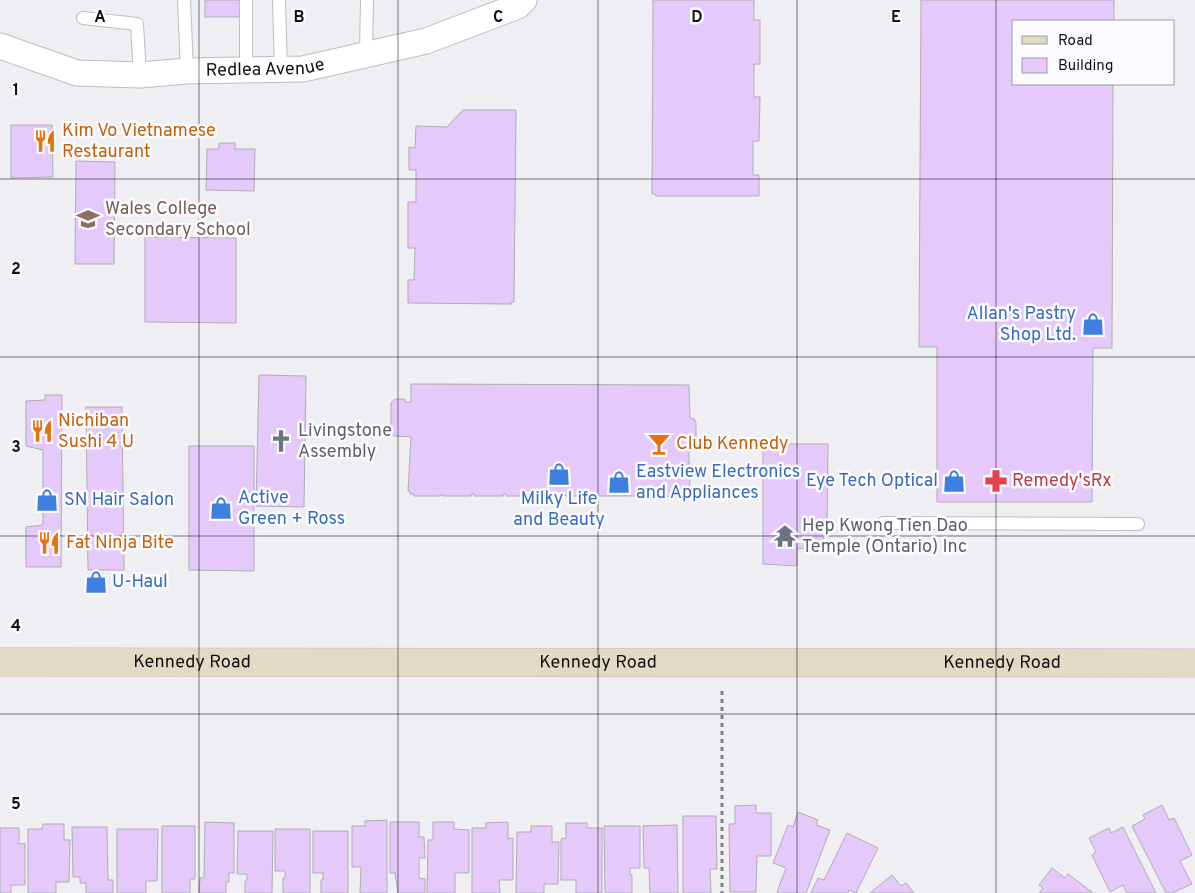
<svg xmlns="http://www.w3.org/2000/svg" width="1195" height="893" viewBox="0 0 1195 893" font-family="Overpass,sans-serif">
<rect width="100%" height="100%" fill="#efeef2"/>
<!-- building -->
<g fill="#e5c9fb" stroke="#afadb0">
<rect x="205" y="0" width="39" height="17"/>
<path d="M653 0H754V20H760V64H754V97H760L759 141H753V175H759V196H656L655 194H652Z"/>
<path d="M921 0H1114V21H1014V84H1113L1112 348H1093L1092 502H937V347H919Z"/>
<path d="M463 110H516L514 302H511V304L408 303V280H414L415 248H408V202H416V170H409V147L415 148 416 126 447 127Z"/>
<path d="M11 125H52L53 177 11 178Z"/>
<path d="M219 143H235V149H255L254 191 206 190 207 149H219Z"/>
<path d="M76 161 115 162 114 264H75Z"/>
<path d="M145 237 236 238V323L145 322Z"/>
<path d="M259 375 306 376 304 507 256 506Z"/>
<path d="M411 384 689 385 690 418 694 419 696 423V449L689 447V464H691L689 495 687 497 659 496 660 495 657 496H628L626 495V496H597V495L595 496H566V495L564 496H536V494H533V496H506V494H503V496H474V494H472L471 496H443L440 494V496H414V494H410V491H408L411 437 395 436 392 435 391 430V403L395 399H405V402H411Z"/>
<path d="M45 395H62L61 567H26V527L43 525V450L26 446V401L45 400Z"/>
<path d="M86 407H122L124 570H88Z"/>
<path d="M763 444H828L827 531 822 541 815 547 797 549V566L763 564Z"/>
<path d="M189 446H254V571L189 570Z"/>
<path d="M756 805V813H771V856H757L756 892H730L729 824H735V806Z"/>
<path d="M1162 805 1169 820 1174 818 1192 855 1180 861 1192 884 1172 893H1166L1132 826 1145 819 1143 815Z"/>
<path d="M798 812 818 820 816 825 830 830 806 893H779L777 892 786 868 773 863 788 825 793 827Z"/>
<path d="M683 816H716L717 869H710L711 893H683Z"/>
<path d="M387 820V893H360L361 867H352V826H365V821Z"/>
<path d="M205 822 234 823V873H229V882H226V893H199L200 878H204Z"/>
<path d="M390 822H419V837H424L425 858H419V878L425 879V893H398L395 873H390Z"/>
<path d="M433 822H454V829L469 830V873H455V893H427L428 840H433Z"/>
<path d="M508 822V839L513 838V880H499L500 893H472V828H486V823Z"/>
<path d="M566 823H587V828H602V893H576V880H561V839L566 838Z"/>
<path d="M43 824H64V840H70L69 882H56V893H28V829H42Z"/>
<path d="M677 825 678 893H650L649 868H644L643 826Z"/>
<path d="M162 826H195V879H190V893H162Z"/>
<path d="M531 826H552V842H559L558 884H544V893H516L517 832H531Z"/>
<path d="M604 826H640V868H630V875H632V893H605Z"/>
<path d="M72 827H107L108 880H113V893H86V883H80V877H73Z"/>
<path d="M1123 827 1156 893H1127L1123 885 1110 892 1092 855 1096 852 1089 838 1109 828 1111 833Z"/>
<path d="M0 828H19V844L25 843V885H11V893H0Z"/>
<path d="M117 829H158L157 881H146V893H117Z"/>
<path d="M275 829H310V893H283V878H285V871H275Z"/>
<path d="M238 831H273L272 893H245V881L247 880V874H237Z"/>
<path d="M313 831H348V893H321V880H323V873H313Z"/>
<path d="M847 833 878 848 856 893 849 890 848 893H811L818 878 824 880Z"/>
<path d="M1052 868 1065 878 1068 874 1093 893H1039L1043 888 1039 885Z"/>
<path d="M892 875 901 886 906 883 914 893H870Z"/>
</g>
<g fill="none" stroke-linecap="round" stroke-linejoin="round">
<defs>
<g id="service">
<path d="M184 0 187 71"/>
<path d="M246 0V70"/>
<path d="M279 0 281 70"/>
<path d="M83 18 137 24 140 75"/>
<path d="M366 55 367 0"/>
<path d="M883 523 1138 524"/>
</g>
<g id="minor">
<path id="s1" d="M0 46 77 73 140 75 187 71 303 69 426 41 518 6 524 0"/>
</g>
<g id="secondary">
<path id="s2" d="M0 662 1195 663"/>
</g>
</defs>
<!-- service casing -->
<use href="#service" stroke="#bebdc1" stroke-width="14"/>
<!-- minor casing -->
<use href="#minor" stroke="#bebdc1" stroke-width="27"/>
<!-- secondary casing -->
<use href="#secondary" stroke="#bebdc1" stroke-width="29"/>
<!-- path -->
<path stroke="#807f82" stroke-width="3" stroke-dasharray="4 4" stroke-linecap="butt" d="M722 691V893"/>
<!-- service -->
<use href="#service" stroke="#fff" stroke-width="12"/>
<!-- minor -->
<use href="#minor" stroke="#fff" stroke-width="25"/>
<!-- secondary -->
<use href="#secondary" stroke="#e1dac4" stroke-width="28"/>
</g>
<!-- grid -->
<path fill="none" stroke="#101011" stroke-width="1" stroke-opacity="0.55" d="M199 0V893M398 0V893M598 0V893M797 0V893M996 0V893M0 179H1195M0 357H1195M0 536H1195M0 714H1195"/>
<!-- icons -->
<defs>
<symbol id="restaurant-bare" viewBox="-9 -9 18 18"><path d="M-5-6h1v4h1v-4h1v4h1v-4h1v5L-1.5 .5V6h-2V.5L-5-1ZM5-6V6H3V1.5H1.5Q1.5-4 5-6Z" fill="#e8710a" stroke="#fcfbff" stroke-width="2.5" paint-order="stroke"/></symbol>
<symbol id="school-bare" viewBox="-9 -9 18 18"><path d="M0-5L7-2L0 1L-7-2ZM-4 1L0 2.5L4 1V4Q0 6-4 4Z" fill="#8d6e63" stroke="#fcfbff" stroke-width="2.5" paint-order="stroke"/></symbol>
<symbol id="shop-bare" viewBox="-9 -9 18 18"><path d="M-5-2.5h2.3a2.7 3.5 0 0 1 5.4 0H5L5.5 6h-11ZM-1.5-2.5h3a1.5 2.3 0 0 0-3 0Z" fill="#3f7fe0" stroke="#fcfbff" stroke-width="2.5" paint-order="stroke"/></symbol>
<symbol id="church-bare" viewBox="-9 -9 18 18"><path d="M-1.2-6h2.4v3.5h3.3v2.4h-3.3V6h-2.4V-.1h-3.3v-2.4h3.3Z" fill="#6b7280" stroke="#fcfbff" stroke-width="2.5" paint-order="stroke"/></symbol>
<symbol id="bar-bare" viewBox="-9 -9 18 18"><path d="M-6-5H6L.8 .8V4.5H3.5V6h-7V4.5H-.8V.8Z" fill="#e8710a" stroke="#fcfbff" stroke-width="2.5" paint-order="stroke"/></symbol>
<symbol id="pharmacy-bare" viewBox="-9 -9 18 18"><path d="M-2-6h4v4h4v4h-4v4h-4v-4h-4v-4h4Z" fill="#e0444e" stroke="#fcfbff" stroke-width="2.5" paint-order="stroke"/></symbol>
<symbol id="temple-bare" viewBox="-9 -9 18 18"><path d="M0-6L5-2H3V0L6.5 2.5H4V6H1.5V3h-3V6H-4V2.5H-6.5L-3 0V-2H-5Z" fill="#6b7280" stroke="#fcfbff" stroke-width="2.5" paint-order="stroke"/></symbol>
</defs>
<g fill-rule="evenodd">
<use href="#restaurant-bare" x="29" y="125" width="32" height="32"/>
<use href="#school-bare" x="72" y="203" width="32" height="32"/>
<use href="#shop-bare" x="1077" y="308" width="32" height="32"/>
<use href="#restaurant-bare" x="26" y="415" width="32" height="32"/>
<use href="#church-bare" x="265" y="425" width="32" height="32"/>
<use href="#bar-bare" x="643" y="428" width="32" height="32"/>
<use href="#shop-bare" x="543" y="458" width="32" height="32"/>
<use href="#shop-bare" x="938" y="465" width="32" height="32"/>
<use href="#pharmacy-bare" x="980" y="465" width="32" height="32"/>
<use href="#shop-bare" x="603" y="466" width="32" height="32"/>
<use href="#shop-bare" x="31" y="484" width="32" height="32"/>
<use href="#shop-bare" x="205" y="492" width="32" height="32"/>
<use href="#temple-bare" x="769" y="520" width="32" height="32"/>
<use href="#restaurant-bare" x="33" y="527" width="32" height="32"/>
<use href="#shop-bare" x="80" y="566" width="32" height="32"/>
</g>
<g text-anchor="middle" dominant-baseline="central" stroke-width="5" stroke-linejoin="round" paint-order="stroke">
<!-- street labels -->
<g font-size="18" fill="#101011" stroke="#fcfbff">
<text stroke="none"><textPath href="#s1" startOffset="270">Redlea Avenue</textPath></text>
<text stroke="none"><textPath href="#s2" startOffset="192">Kennedy Road</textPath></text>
<text stroke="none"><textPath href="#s2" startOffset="598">Kennedy Road</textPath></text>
<text stroke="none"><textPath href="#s2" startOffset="1002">Kennedy Road</textPath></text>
</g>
<!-- food labels -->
<g font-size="18" fill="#c56008" stroke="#fcfbff" text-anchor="start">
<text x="62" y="131">Kim Vo Vietnamese<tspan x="62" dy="21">Restaurant</tspan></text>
<text x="58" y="421">Nichiban<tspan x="58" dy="21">Sushi 4 U</tspan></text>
<text x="676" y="444">Club Kennedy</text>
<text x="66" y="543">Fat Ninja Bite</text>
</g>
<!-- education labels -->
<g font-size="18" fill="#785e54" stroke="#fcfbff" text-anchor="start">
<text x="105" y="209">Wales College<tspan x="105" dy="21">Secondary School</tspan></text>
</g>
<!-- shop labels -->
<g font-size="18" fill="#366cbe" stroke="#fcfbff" text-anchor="start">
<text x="1076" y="314" text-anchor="end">Allan's Pastry<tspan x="1076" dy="21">Shop Ltd.</tspan></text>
<text x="636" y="472">Eastview Electronics<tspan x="636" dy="21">and Appliances</tspan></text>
<text x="938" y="481" text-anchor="end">Eye Tech Optical</text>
<text x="238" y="498">Active<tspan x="238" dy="21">Green + Ross</tspan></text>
<text x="559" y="499" text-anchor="middle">Milky Life<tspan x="559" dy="21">and Beauty</tspan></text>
<text x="64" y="500">SN Hair Salon</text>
<text x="112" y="582">U-Haul</text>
</g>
<!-- worship labels -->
<g font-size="18" fill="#5b616d" stroke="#fcfbff" text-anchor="start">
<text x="298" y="431">Livingstone<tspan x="298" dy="21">Assembly</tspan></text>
<text x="802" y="526">Hep Kwong Tien Dao<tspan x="802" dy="21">Temple (Ontario) Inc</tspan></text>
</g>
<!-- health labels -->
<g font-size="18" fill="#be3a42" stroke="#fcfbff" text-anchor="start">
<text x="1012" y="481">Remedy'sRx</text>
</g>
</g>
<g font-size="16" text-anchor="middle" font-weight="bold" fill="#101011" stroke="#fcfbff" stroke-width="5" stroke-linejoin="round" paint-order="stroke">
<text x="100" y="22">A</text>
<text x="299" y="22">B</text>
<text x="498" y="22">C</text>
<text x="697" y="22">D</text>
<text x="896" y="22">E</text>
<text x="16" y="95">1</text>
<text x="16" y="274">2</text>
<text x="16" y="452">3</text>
<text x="16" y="631">4</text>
<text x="16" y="809">5</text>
</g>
<!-- legend -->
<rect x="1012" y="20" width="162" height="65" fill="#fcfbff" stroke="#9e9da0"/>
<rect x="1022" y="36" width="25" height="8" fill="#e1dac4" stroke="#9e9da0"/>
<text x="1058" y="45" font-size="15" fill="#101011">Road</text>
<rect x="1022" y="58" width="25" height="15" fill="#e5c9fb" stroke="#9e9da0"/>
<text x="1058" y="70" font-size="15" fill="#101011">Building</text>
</svg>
